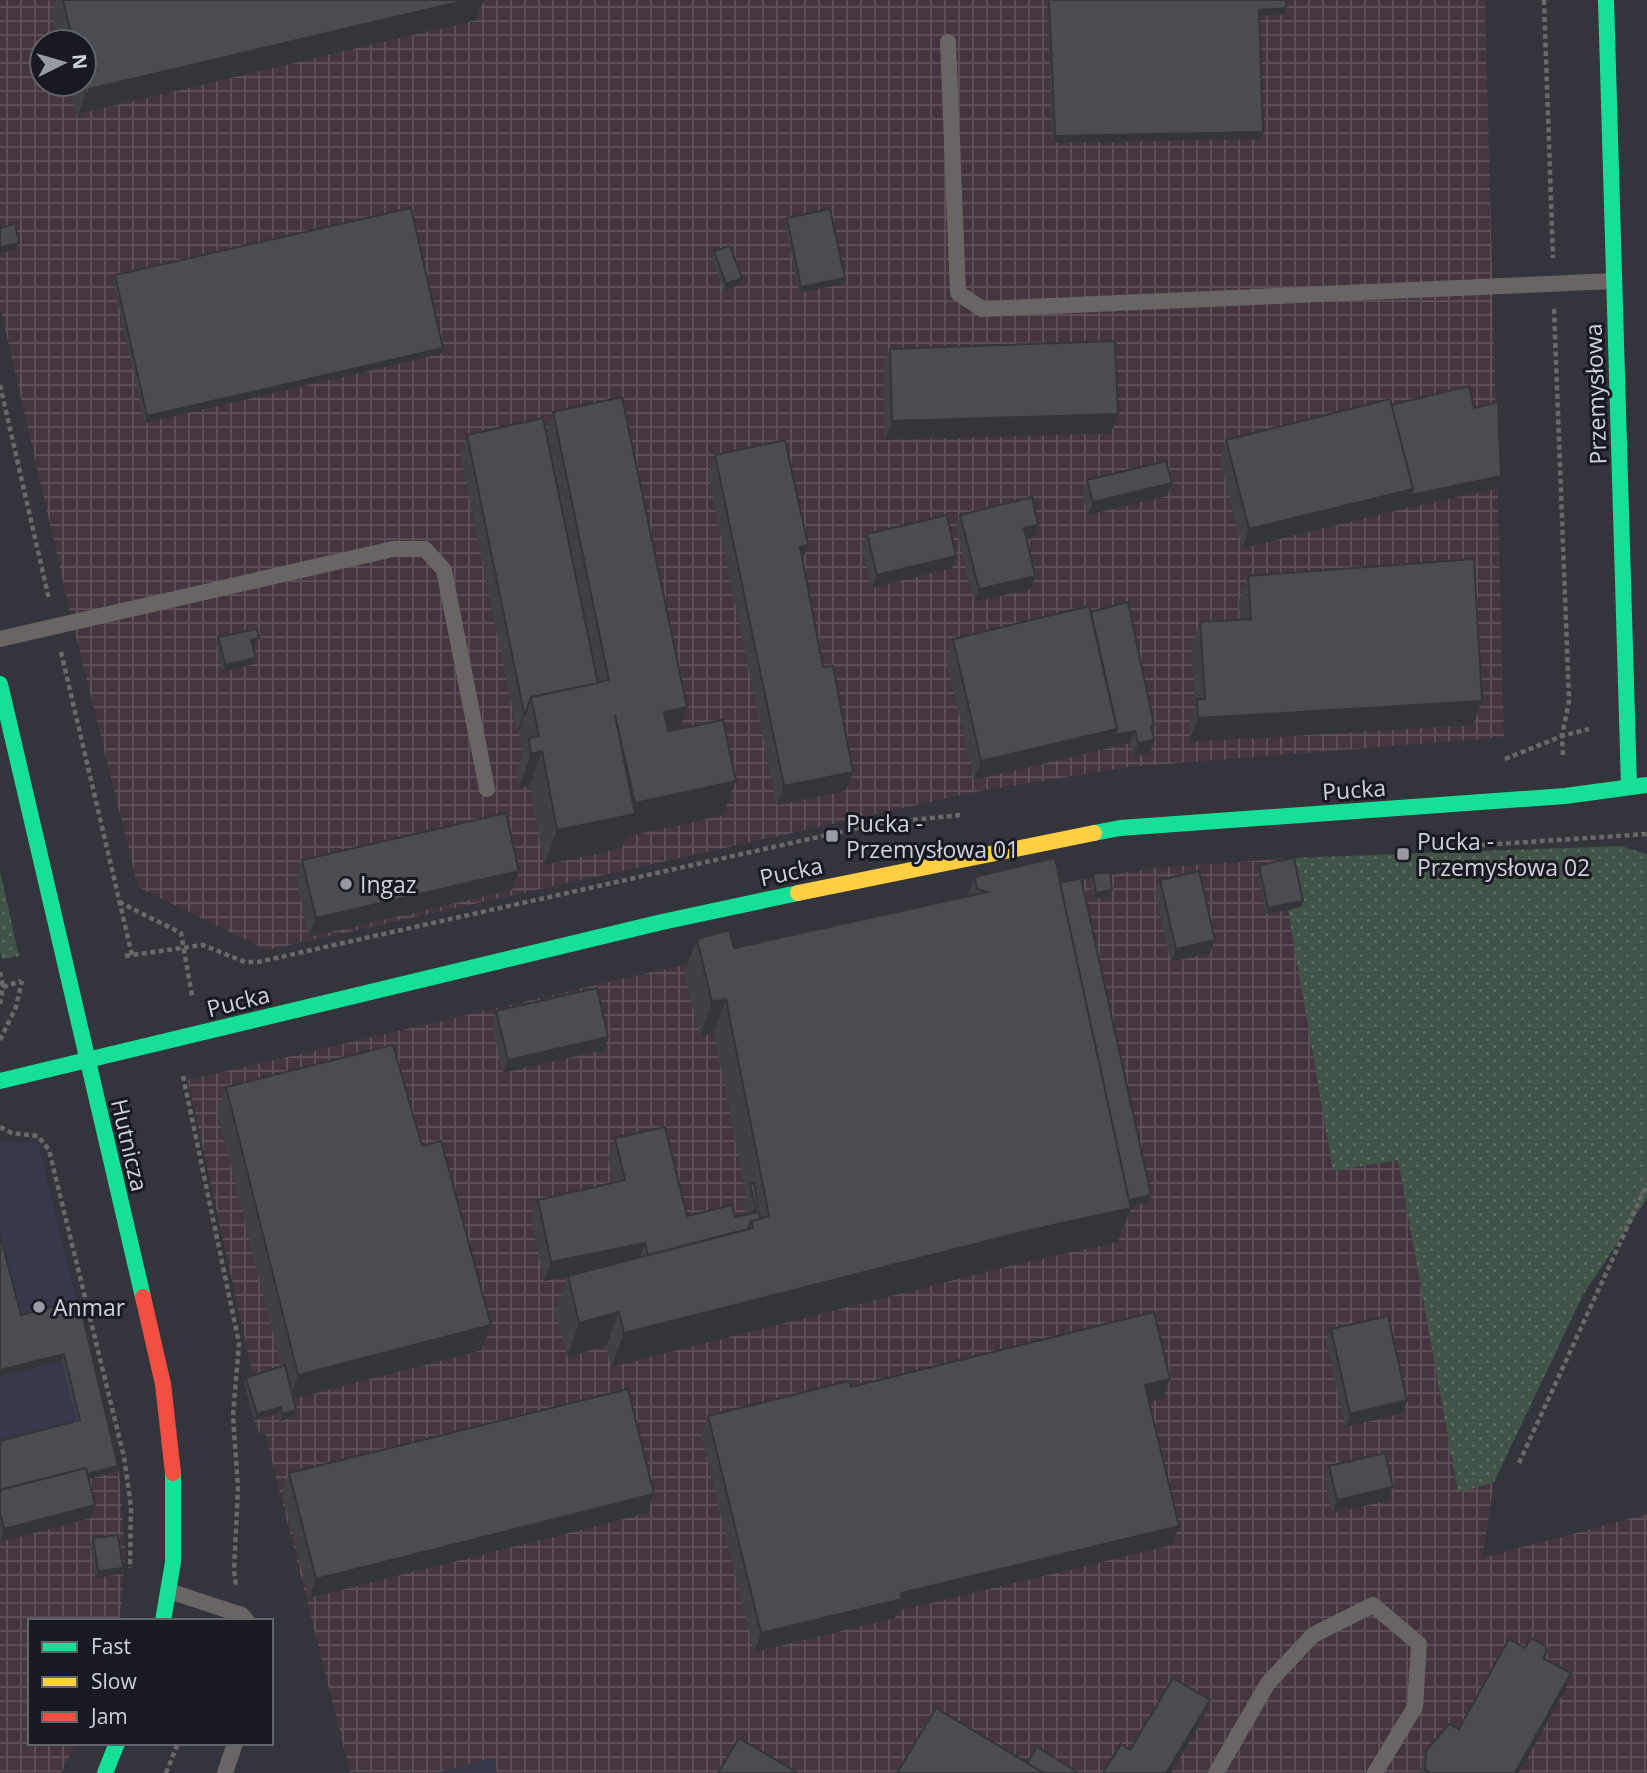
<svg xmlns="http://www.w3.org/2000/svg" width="1647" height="1773" viewBox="0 0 1647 1773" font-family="'Open Sans',sans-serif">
<defs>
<pattern id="industrial-grid" width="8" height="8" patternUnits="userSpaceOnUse" patternTransform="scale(1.75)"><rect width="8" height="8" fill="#44353f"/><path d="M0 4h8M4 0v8" fill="none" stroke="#5e515a"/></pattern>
<pattern id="grass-dots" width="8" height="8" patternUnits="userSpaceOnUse" patternTransform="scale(1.75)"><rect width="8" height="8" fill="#425447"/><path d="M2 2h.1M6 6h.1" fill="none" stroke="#5c6c61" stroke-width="1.8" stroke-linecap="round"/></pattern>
</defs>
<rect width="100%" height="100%" fill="#34353c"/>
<!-- built -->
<g fill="#36394c">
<path d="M0 1142 38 1143 119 1471 0 1502Z"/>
<path d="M494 1758 497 1773H436Z"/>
</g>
<!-- industrial -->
<g fill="url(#industrial-grid)" fill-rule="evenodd">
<path d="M0 0H1485L1504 737 1128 767 979 791 267 950 138 887 72 620 0 306ZM42 42H84V84H42Z"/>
<path d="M1291 858 1301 907 1288 910 1333 1171 1398 1160 1458 1492 1494 1482 1482 1558 1647 1514V1773H497L493 1758 436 1773 350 1772 265 1433 260 1434 254 1420V1380L188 1080 957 901 1153 868Z"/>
<path d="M119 1471 125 1552 120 1621H30V1743H76L61 1773H0V1502Z"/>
</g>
<!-- grass -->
<g fill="url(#grass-dots)">
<path d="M1621 846 1647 854V1198L1583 1295 1494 1482 1458 1493 1398 1160 1333 1171 1288 910 1301 907 1291 858Z"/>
<path d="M0 871 19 956 2 959 0 949Z"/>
</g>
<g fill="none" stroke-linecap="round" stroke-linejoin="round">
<!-- path -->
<g stroke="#6a6869" stroke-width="4.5" stroke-dasharray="5 3.5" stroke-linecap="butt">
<path d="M1544 0 1553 258"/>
<path d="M1554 309 1569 701 1562 736 1563 757"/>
<path d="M0 385 49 599"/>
<path d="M61 652 132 955"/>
<path d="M1505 759 1562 736 1589 729"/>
<path d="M1438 848 1647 834"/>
<path d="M119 902 181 933 192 996"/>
<path d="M125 956 203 945 245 962H258L881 823 961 815"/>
<path d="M0 972 3 987"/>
<path d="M0 1004 3 987 21 981"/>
<path d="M0 1040 16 1007 22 981"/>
<path d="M183 1076 239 1343 233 1416 238 1488 234 1571 236 1585"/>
<path d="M0 1127 12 1133 38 1136 49 1150 124 1457 131 1507 130 1568"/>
<path d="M1519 1463 1647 1184"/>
<path d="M166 1773 178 1743"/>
</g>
<!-- lane -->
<g stroke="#6a6565" stroke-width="16">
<path d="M948 42 958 293 982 309 1614 281"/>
<path d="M0 639 393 549H425L444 570 487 789"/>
<path d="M169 1591 242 1615 247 1621"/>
<path d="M225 1773 235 1743"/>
<path d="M1216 1773 1268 1683 1313 1635 1373 1605 1419 1644 1415 1707 1375 1773"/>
</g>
<!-- fast -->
<g stroke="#16e098" stroke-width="16">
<path d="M1606 0 1629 786"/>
<path d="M0 684 143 1297"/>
<path d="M1094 833 1120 828 1565 796 1647 785"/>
<path d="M0 1081 662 922 798 893"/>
<path d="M163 1621 173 1562V1473"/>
<path d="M105 1773 117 1743"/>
</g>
<!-- slow -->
<path stroke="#ffcf43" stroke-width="16" d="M798 893 1094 833"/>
<!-- jam -->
<path stroke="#f24e42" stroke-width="16" d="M143 1297 163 1384 173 1473"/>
</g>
<!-- wall -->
<g fill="#404147">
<path d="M56 0H484L476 20 82 113 81 117 77 118 68 84H84V42H58L51 14Z"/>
<path d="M1047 0H1286V8L1284 15 1259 16 1261 139 1052 143Z"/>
<path d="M787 218 843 284 799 293 785 225Z"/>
<path d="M714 251 742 278 739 285 724 291 712 258Z"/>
<path d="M115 275 443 348 441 354 145 423 113 282Z"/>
<path d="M890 349 1111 433 885 440 883 368Z"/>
<path d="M1391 405 1474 408 1496 489 1406 508 1242 548 1220 459 1226 440Z"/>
<path d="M553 412 687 707 679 729 723 815 626 837 622 848 544 865 530 786 519 788 516 772 523 753 519 732H517L460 454 467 435 546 432Z"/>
<path d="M715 455 802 559 846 791 777 805 708 474Z"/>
<path d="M1087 480 1172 483 1167 496 1088 515 1082 493Z"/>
<path d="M960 515 1038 525 1033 538 1027 539 1035 576 1031 589 974 602 956 528Z"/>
<path d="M867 534 956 556 952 568 872 588 862 547Z"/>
<path d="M1248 576 1473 725 1189 742V724L1195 707 1191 647 1200 622 1240 620 1239 601Z"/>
<path d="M1091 612 1154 725 1152 731 1150 753 1133 756 1130 743 974 780 946 658 953 639Z"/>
<path d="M218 637 256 644 253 645 256 658 254 664 223 672 216 643Z"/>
<path d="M302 860 519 871 512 890 309 937 296 879Z"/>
<path d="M1259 865 1301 907 1266 914 1257 872Z"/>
<path d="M1093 874 1110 897 1093 899 1091 881Z"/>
<path d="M975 877 1060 883 1151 1195 1149 1202 1130 1206 1131 1208 1118 1242 1013 1265 611 1367 606 1346 567 1357 555 1310 568 1277 544 1281 531 1219 538 1200 614 1182 608 1157 615 1138 687 1216 735 1217 746 1215 743 1203 746 1196 714 1033 700 1036 684 973 697 939 734 948 968 896Z"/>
<path d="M1160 880 1210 953 1171 962 1155 893Z"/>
<path d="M496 1011 608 1037 604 1050 503 1073 492 1024Z"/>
<path d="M226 1087 422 1146 491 1325 482 1350 293 1399 296 1410 294 1417 280 1421 278 1414 254 1420 244 1384 246 1378 281 1366 217 1111Z"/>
<path d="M79 1300 118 1466 116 1472 88 1479 95 1505 91 1518 0 1542V1441L77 1421 62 1361 21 1315Z"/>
<path d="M1331 1329 1407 1400 1403 1413 1346 1427 1326 1342Z"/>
<path d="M851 1387 1163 1398 1149 1402 1179 1526 1172 1545 898 1611 895 1618 754 1652 701 1435 708 1416Z"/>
<path d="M1329 1466 1389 1500 1332 1513 1324 1479Z"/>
<path d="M289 1473 647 1513 309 1598 282 1492Z"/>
<path d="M93 1538 123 1568 121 1574 95 1578 90 1545Z"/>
<path d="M1544 1658 1564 1692 1519 1773H1419L1426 1751 1459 1729Z"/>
</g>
<!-- shaded-wall -->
<g fill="#343539">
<path d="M467 0H484L476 20 82 113 81 117 77 118 86 93 89 89Z"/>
<path d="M1286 8 1284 15 1256 16 1259 10Z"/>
<path d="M1263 132 1261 139 1052 143 1055 136Z"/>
<path d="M19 243 16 250 0 253V247Z"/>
<path d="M742 278 739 285 724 291 726 284Z"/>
<path d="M845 278 843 284 799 293 801 287Z"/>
<path d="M443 348 441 354 145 423 147 416Z"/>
<path d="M1118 414 1111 433 885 440 892 421Z"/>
<path d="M1501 476 1496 489 1406 508 1242 548 1249 529 1413 489Z"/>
<path d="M1172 483 1167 496 1088 515 1093 502Z"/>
<path d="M1038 525 1033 538 1019 541 1024 528Z"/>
<path d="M808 545 801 564 800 547Z"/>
<path d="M956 556 952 568 872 588 877 575Z"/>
<path d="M1035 576 1031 589 974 602 979 589Z"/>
<path d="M259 638 256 644 249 646 251 640Z"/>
<path d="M256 658 254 664 223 672 225 665Z"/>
<path d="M1482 701 1473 725 1189 742 1198 718Z"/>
<path d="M687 707 675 741 652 746 664 712Z"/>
<path d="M526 712 519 731 517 732 524 713Z"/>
<path d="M1117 729 1135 731 1130 743 974 780 981 761Z"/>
<path d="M1154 740 1150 753 1133 756 1138 743Z"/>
<path d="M542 751 530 786 519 788 531 754Z"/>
<path d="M853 772 846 791 777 805 784 786Z"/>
<path d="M736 781 723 815 626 837 622 848 544 865 557 830 631 814 635 803Z"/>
<path d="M519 871 512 890 309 937 316 918Z"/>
<path d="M1112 890 1110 897 1093 899 1096 893Z"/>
<path d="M1303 901 1301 907 1266 914 1268 908Z"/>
<path d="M1215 940 1210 953 1171 962 1176 949Z"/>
<path d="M726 999 714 1033 700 1036 712 1002Z"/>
<path d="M608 1037 604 1050 503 1073 508 1060Z"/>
<path d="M1151 1195 1149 1202 1112 1210 1115 1203Z"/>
<path d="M755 1206H758L752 1223 751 1221 748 1225Z"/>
<path d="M1131 1208 1118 1242 1013 1265 611 1367 624 1333 1026 1231Z"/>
<path d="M645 1243 638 1262 544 1281 551 1262Z"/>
<path d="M619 1312 606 1346 567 1357 579 1323Z"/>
<path d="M491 1325 482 1350 289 1400 298 1375Z"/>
<path d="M64 1354 62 1361 0 1376V1370Z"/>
<path d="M1170 1379 1163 1398 1138 1404 1145 1385Z"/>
<path d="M1407 1400 1403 1413 1346 1427 1350 1414Z"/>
<path d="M281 1407 278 1414 254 1420 257 1414Z"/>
<path d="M296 1410 294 1417 280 1421 282 1414Z"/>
<path d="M118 1466 116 1472 0 1502V1496Z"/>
<path d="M1393 1487 1389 1500 1332 1513 1337 1500Z"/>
<path d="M654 1494 647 1513 309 1598 316 1579Z"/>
<path d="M95 1505 91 1518 0 1542 4 1529Z"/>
<path d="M1179 1526 1172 1545 898 1611 895 1618 754 1652 761 1633 901 1593Z"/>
<path d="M123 1568 121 1574 95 1578 98 1571Z"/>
<path d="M1571 1673 1564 1692 1519 1773H1515Z"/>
<path d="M1210 1700 1203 1719 1171 1773H1166Z"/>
</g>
<!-- building -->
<g fill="#4b4c52" stroke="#343539" stroke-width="2">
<path d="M63 0H467L89 89 90 93H86L83 84 84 42H73Z"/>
<path d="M1049 0H1286V8L1259 10 1263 132 1055 136Z"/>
<path d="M411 208 443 348 147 416 115 275Z"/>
<path d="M830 209 845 278 801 287 787 218Z"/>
<path d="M15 224 19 243 0 247V228Z"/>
<path d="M730 246 742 278 726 284 714 251Z"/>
<path d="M1115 341 1118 414 892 421 890 349Z"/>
<path d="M1469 386 1474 408 1498 402 1501 476 1411 495 1413 489 1391 405Z"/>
<path d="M622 397 687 707 664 712 668 731 723 720 736 781 635 803 615 715 635 814 557 830 542 751 531 754 529 738 539 736 531 697 609 680 553 412Z"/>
<path d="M1390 399 1413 489 1249 529 1226 440Z"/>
<path d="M543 418 598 683 531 697 526 712 524 713 467 435Z"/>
<path d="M785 440 808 545 800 547 823 667 833 666 853 772 784 786 715 455Z"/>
<path d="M1166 461 1172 483 1093 502 1087 480Z"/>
<path d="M1032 497 1038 525 1024 528 1035 576 979 589 960 515Z"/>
<path d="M947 515 956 556 877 575 867 534Z"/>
<path d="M1474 559 1482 701 1198 718 1197 699H1205L1200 622 1251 619 1248 576Z"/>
<path d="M1128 602 1154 725 1151 726 1154 740 1138 743 1135 731 1115 735 1117 729 1091 612Z"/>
<path d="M1089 606 1117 729 981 761 953 639Z"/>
<path d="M257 629 259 638 251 640 256 658 225 665 218 637Z"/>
<path d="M506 813 519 871 316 918 302 860Z"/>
<path d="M1055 858 1131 1208 1026 1231 624 1333 619 1312 579 1323 568 1276 753 1228 751 1221 769 1216 726 999 712 1002 697 939 729 930 734 948 987 892 977 889 975 877Z"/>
<path d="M1294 858 1303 901 1268 908 1259 865Z"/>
<path d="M1199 871 1215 940 1176 949 1160 880Z"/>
<path d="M1110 872 1112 890 1096 893 1093 874Z"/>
<path d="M1081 878 1151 1195 1129 1200 1060 883Z"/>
<path d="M597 988 608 1037 508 1060 496 1011Z"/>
<path d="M393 1045 422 1146 441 1141 491 1325 298 1375 226 1087Z"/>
<path d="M665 1127 687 1216 732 1205 735 1217 759 1212 760 1219 751 1221 748 1229 648 1255 645 1243 551 1262 538 1200 625 1180 615 1138Z"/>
<path d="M754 1183 758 1206H755L750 1184Z"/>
<path d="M0 1235 21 1315 79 1300 118 1466 87 1474 86 1468 0 1490V1441L80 1420 64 1354 0 1370Z"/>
<path d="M1154 1312 1170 1379 1145 1385 1179 1526 901 1593 902 1599 761 1633 708 1416 849 1381 851 1387Z"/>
<path d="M1388 1316 1407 1400 1350 1414 1331 1329Z"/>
<path d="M285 1365 296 1410 282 1414 281 1407 257 1414 246 1378Z"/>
<path d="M628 1389 654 1494 316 1579 289 1473Z"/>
<path d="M1385 1453 1393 1487 1337 1500 1329 1466Z"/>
<path d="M86 1468 95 1505 4 1529 0 1512V1490Z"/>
<path d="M118 1535 123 1568 98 1571 93 1538Z"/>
<path d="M1531 1638 1545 1646 1547 1651 1543 1658 1571 1673 1515 1773H1430L1425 1769 1426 1751 1449 1724 1459 1729 1509 1639 1525 1648Z"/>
<path d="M1173 1678 1210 1700 1166 1773H1103L1121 1744 1130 1750Z"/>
<path d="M936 1708 1044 1773H897Z"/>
<path d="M739 1738 798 1773H718Z"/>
<path d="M1037 1747 1079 1773H1044L1027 1763Z"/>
</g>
<!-- markers -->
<g fill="#999ba3" stroke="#191a21" stroke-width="2.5">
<rect x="825" y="829" width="14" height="14" rx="3.5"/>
<rect x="1396" y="847" width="14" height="14" rx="3.5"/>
<circle cx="346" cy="884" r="7"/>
<circle cx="39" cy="1307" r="7"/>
</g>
<g text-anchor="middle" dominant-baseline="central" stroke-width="6" stroke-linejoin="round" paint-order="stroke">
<!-- street labels -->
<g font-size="23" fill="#d0d2da" stroke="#191a21">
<text transform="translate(1595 394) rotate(-92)">Przemysłowa</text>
<text transform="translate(1354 789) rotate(-4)">Pucka</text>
<text transform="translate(791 871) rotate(-12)">Pucka</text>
<text transform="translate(238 1001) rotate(-14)">Pucka</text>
<text transform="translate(130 1145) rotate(77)">Hutnicza</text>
</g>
<!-- poi labels -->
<g font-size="23" fill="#d0d2da" stroke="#191a21" text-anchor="start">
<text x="846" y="823">Pucka -<tspan x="846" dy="26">Przemysłowa 01</tspan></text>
<text x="1417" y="841">Pucka -<tspan x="1417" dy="26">Przemysłowa 02</tspan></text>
<text x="360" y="884">Ingaz</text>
<text x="53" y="1307">Anmar</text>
</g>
</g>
<!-- legend -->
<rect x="28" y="1619" width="245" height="126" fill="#191a21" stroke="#62646b" stroke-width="2"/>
<rect x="42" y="1642" width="35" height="10" fill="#16e098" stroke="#62646b" stroke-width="2"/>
<text x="91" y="1654" font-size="21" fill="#d0d2da">Fast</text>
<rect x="42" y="1677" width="35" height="10" fill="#ffcf43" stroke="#62646b" stroke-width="2"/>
<text x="91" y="1689" font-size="21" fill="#d0d2da">Slow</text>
<rect x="42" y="1712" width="35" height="10" fill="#f24e42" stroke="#62646b" stroke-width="2"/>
<text x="91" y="1724" font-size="21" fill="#d0d2da">Jam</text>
<!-- north arrow -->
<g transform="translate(63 63) rotate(85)"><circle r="33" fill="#191a21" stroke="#62646b" stroke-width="2"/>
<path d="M0-5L12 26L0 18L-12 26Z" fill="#999ba3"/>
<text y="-10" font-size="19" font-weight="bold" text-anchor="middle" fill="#d0d2da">N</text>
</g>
</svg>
